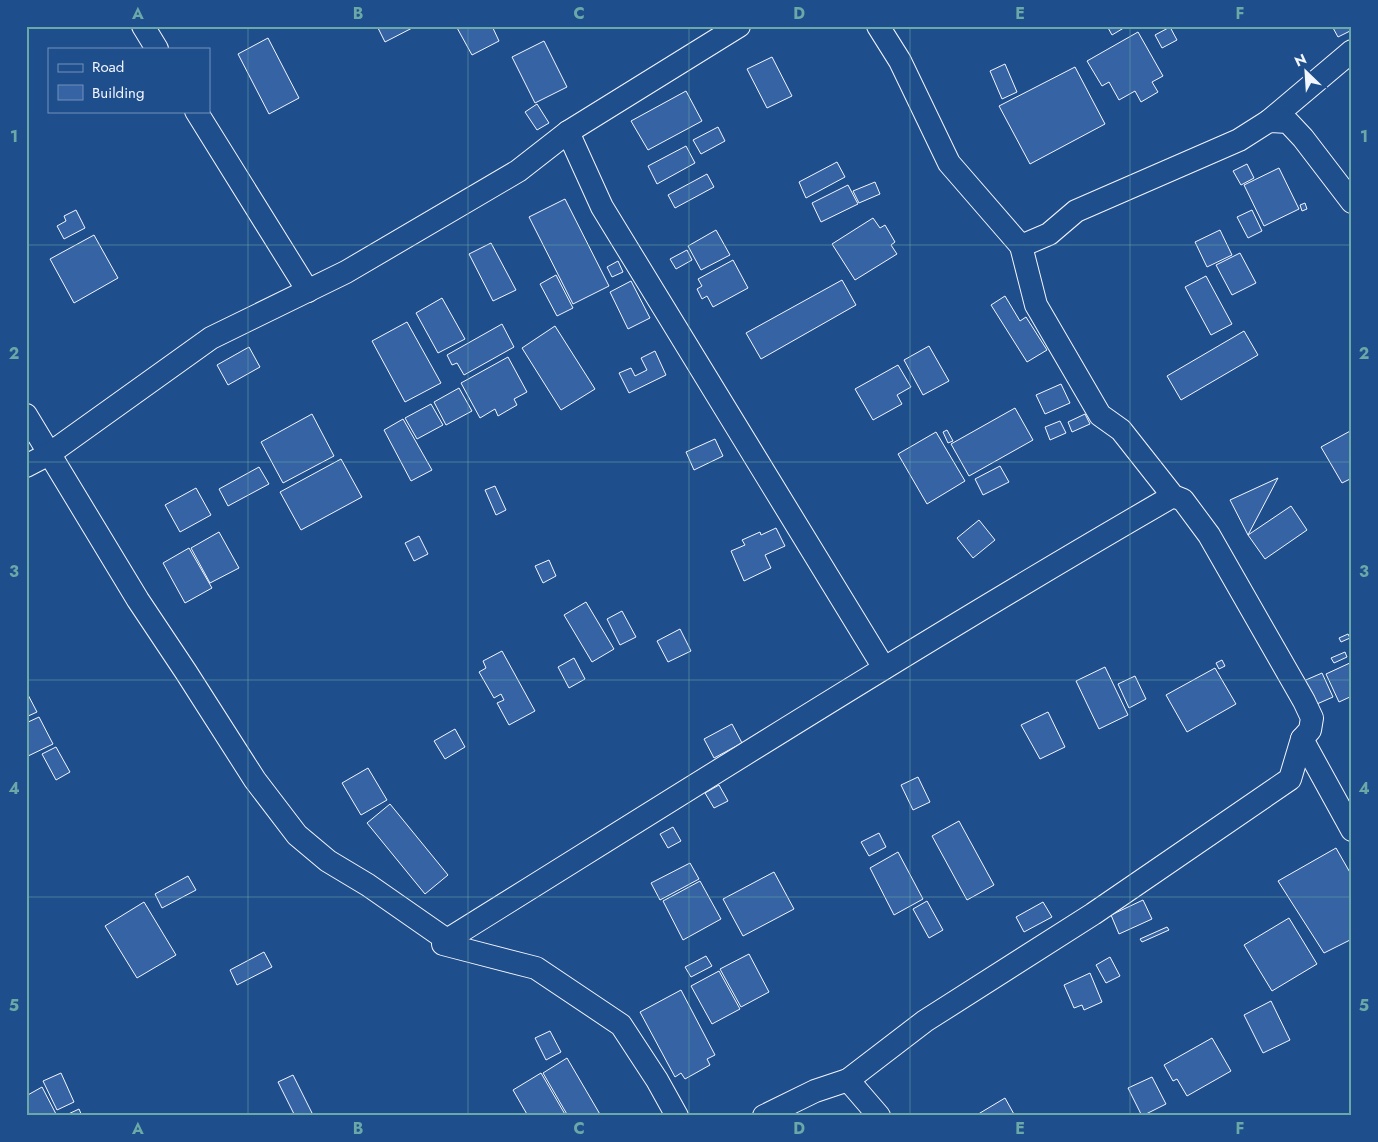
<svg xmlns="http://www.w3.org/2000/svg" width="1378" height="1142" viewBox="0 0 1378 1142" font-family="Jost,sans-serif">
<rect width="100%" height="100%" fill="#1f4e8c"/>
<!-- building -->
<g fill="#3563a3" stroke="#f2f6ff">
<path d="M377 26H416L385 42Z"/>
<path d="M456 26H492L499 41 472 55Z"/>
<path d="M1107 26H1127L1112 35Z"/>
<path d="M1332 26H1352V30L1338 37Z"/>
<path d="M1170 27 1177 40 1162 48 1155 35Z"/>
<path d="M1138 32 1163 76 1152 82 1158 92 1141 102 1135 91 1119 100 1109 82 1102 86 1087 61Z"/>
<path d="M268 38 299 98 269 114 238 54Z"/>
<path d="M544 41 567 87 535 103 512 57Z"/>
<path d="M772 57 792 96 767 108 747 69Z"/>
<path d="M1005 64 1017 92 1002 99 990 71Z"/>
<path d="M1075 67 1105 124 1030 164 999 106Z"/>
<path d="M686 91 702 121 648 150 631 121Z"/>
<path d="M537 104 549 123 537 130 525 112Z"/>
<path d="M718 127 725 141 701 154 693 140Z"/>
<path d="M686 146 695 163 657 184 648 166Z"/>
<path d="M837 162 845 177 806 198 799 182Z"/>
<path d="M1247 164 1254 178 1241 185 1233 171Z"/>
<path d="M1279 168 1299 209 1264 226 1244 185Z"/>
<path d="M707 174 714 187 675 208 668 195Z"/>
<path d="M875 182 880 194 859 203 853 191Z"/>
<path d="M848 185 858 204 821 222 812 203Z"/>
<path d="M565 199 609 286 573 304 529 217Z"/>
<path d="M1305 203 1307 209 1302 211 1300 205Z"/>
<path d="M76 210 85 228 64 239 57 226 66 221 64 216Z"/>
<path d="M1252 210 1262 231 1248 238 1237 217Z"/>
<path d="M873 218 880 228 885 225 895 242 891 245 897 254 855 280 832 244Z"/>
<path d="M716 230 730 255 701 270 688 246Z"/>
<path d="M1220 230 1232 255 1207 267 1195 242Z"/>
<path d="M94 235 118 278 74 303 50 259Z"/>
<path d="M491 243 516 290 493 301 469 254Z"/>
<path d="M687 250 692 260 676 269 670 259Z"/>
<path d="M1240 253 1256 283 1232 295 1216 265Z"/>
<path d="M733 260 748 288 713 307 707 296 702 299 697 289 702 286 698 279Z"/>
<path d="M618 261 623 272 612 277 607 267Z"/>
<path d="M556 275 573 308 557 316 540 284Z"/>
<path d="M1206 276 1232 324 1211 335 1185 287Z"/>
<path d="M842 280 856 305 761 359 746 333Z"/>
<path d="M631 281 650 318 628 329 610 292Z"/>
<path d="M1005 296 1020 321 1026 317 1047 350 1027 362 991 305Z"/>
<path d="M442 298 465 339 438 353 416 313Z"/>
<path d="M407 322 441 383 405 402 372 341Z"/>
<path d="M502 324 514 347 464 375 457 363 452 365 447 355Z"/>
<path d="M555 326 595 389 561 410 522 348Z"/>
<path d="M1244 331 1258 355 1181 400 1167 376Z"/>
<path d="M929 346 949 381 923 395 904 360Z"/>
<path d="M249 347 260 367 228 385 217 365Z"/>
<path d="M655 351 666 375 629 393 619 373 631 368 635 376 647 370 641 358Z"/>
<path d="M508 357 527 392 514 399 517 405 498 416 495 409 480 418 461 383Z"/>
<path d="M898 365 911 387 897 395 902 404 873 420 855 389Z"/>
<path d="M1061 384 1070 403 1045 414 1036 395Z"/>
<path d="M459 388 472 411 446 425 434 402Z"/>
<path d="M431 404 443 425 417 439 405 418Z"/>
<path d="M1015 408 1033 440 969 476 951 444Z"/>
<path d="M312 414 334 456 283 483 261 442Z"/>
<path d="M1085 414 1090 424 1072 432 1068 422Z"/>
<path d="M403 419 432 470 411 481 384 430Z"/>
<path d="M1060 421 1066 433 1050 440 1045 427Z"/>
<path d="M947 430 953 441 948 443 943 432Z"/>
<path d="M1352 430V478L1342 483 1321 447Z"/>
<path d="M936 432 965 481 927 504 898 454Z"/>
<path d="M715 439 723 456 694 470 686 452Z"/>
<path d="M341 459 362 497 301 530 280 492Z"/>
<path d="M1000 466 1009 482 983 495 975 479Z"/>
<path d="M259 467 269 484 228 506 219 489Z"/>
<path d="M1278 478 1248 535 1230 500Z"/>
<path d="M495 486 506 510 496 515 485 490Z"/>
<path d="M196 488 211 515 180 532 165 505Z"/>
<path d="M1291 506 1307 530 1265 559 1248 535Z"/>
<path d="M979 520 995 540 973 558 957 538Z"/>
<path d="M776 528 785 546 765 555 771 568 744 581 731 551 745 545 742 540 760 532 761 535Z"/>
<path d="M219 532 239 568 210 583 191 548Z"/>
<path d="M419 536 428 554 414 561 405 543Z"/>
<path d="M189 548 212 588 185 603 163 563Z"/>
<path d="M549 560 556 576 543 583 535 566Z"/>
<path d="M586 602 614 649 592 662 564 615Z"/>
<path d="M622 611 636 637 620 645 607 619Z"/>
<path d="M680 629 691 651 668 662 657 641Z"/>
<path d="M1348 634 1350 638 1341 642 1339 638Z"/>
<path d="M502 651 535 711 509 725 497 703 504 700 501 694 494 698 479 672 486 668 483 661Z"/>
<path d="M1345 652 1347 657 1334 663 1331 658Z"/>
<path d="M574 658 585 679 569 688 558 667Z"/>
<path d="M1222 660 1225 666 1219 669 1216 663Z"/>
<path d="M1352 662V696L1339 702 1326 674Z"/>
<path d="M1105 667 1128 715 1099 729 1076 681Z"/>
<path d="M1215 668 1236 704 1187 732 1166 695Z"/>
<path d="M1322 673 1333 697 1310 707 1299 683Z"/>
<path d="M1135 676 1146 699 1129 708 1118 684Z"/>
<path d="M26 691 37 712 26 717Z"/>
<path d="M1048 712 1065 747 1040 759 1021 725Z"/>
<path d="M39 717 53 744 26 757V723Z"/>
<path d="M732 724 742 743 714 758 704 739Z"/>
<path d="M455 729 465 747 445 759 434 741Z"/>
<path d="M56 747 70 772 56 780 42 754Z"/>
<path d="M368 768 387 800 361 815 342 783Z"/>
<path d="M918 777 930 802 913 810 901 785Z"/>
<path d="M719 785 728 801 714 808 705 793Z"/>
<path d="M390 804 448 875 425 894 367 823Z"/>
<path d="M959 821 994 885 967 900 932 836Z"/>
<path d="M673 827 681 841 668 848 660 834Z"/>
<path d="M879 833 886 847 869 856 861 842Z"/>
<path d="M1336 848 1352 876V939L1324 953 1278 881Z"/>
<path d="M898 852 923 899 894 915 870 868Z"/>
<path d="M690 863 699 879 660 900 651 883Z"/>
<path d="M774 872 794 909 743 936 723 899Z"/>
<path d="M188 876 196 890 162 908 155 894Z"/>
<path d="M700 881 721 919 683 940 663 901Z"/>
<path d="M1143 900 1152 919 1119 934 1111 915Z"/>
<path d="M927 901 943 930 929 938 913 909Z"/>
<path d="M144 902 176 955 137 978 105 926Z"/>
<path d="M1043 902 1052 917 1024 932 1016 917Z"/>
<path d="M1289 918 1317 964 1272 991 1244 945Z"/>
<path d="M1167 927 1169 930 1142 942 1140 939Z"/>
<path d="M264 952 272 967 237 985 230 970Z"/>
<path d="M749 954 769 992 741 1007 720 969Z"/>
<path d="M706 956 712 966 691 977 685 967Z"/>
<path d="M1110 957 1120 976 1106 983 1096 965Z"/>
<path d="M719 971 740 1009 712 1024 691 986Z"/>
<path d="M1090 973 1102 1002 1084 1010 1082 1005 1074 1008 1064 985Z"/>
<path d="M681 990 715 1055 707 1059 710 1065 685 1079 681 1073 675 1077 640 1012Z"/>
<path d="M1271 1001 1290 1040 1263 1053 1244 1015Z"/>
<path d="M550 1031 561 1052 546 1060 535 1038Z"/>
<path d="M1212 1038 1231 1071 1187 1096 1177 1079 1173 1081 1164 1065Z"/>
<path d="M567 1058 601 1116H568L543 1073Z"/>
<path d="M61 1073 74 1102 57 1110 43 1081Z"/>
<path d="M541 1073 566 1116H528L513 1090Z"/>
<path d="M293 1075 312 1113 307 1116H295L278 1082Z"/>
<path d="M1152 1077 1166 1104 1142 1116 1128 1088Z"/>
<path d="M42 1087 56 1114 53 1116H26V1096Z"/>
<path d="M1005 1098 1015 1116H975Z"/>
<path d="M79 1109 82 1116H64Z"/>
</g>
<g fill="none" stroke-linecap="round" stroke-linejoin="round">
<defs>
<g id="minor">
<path d="M143 26 157 49"/>
<path d="M196 111 308 291"/>
<path d="M1269 121 1352 51"/>
<path d="M568 132 602 207 884 668"/>
<path d="M1021 246 1049 234 1076 211 1239 140 1269 121 1288 122 1303 138 1352 202"/>
<path d="M26 415 138 600 186 672 255 780 297 835 328 861 368 885 447 940 443 944 536 968 621 1025 657 1080 677 1116"/>
<path d="M26 466 49 454 211 338 346 272 518 171 568 132 739 26"/>
<path d="M1302 739 1352 830"/>
<path d="M447 940C688 790 927 638 1173 496"/>
<path d="M848 1080 925 1021 1093 914 1290 779 1302 739 1310 730 1312 718 1304 701 1209 535 1183 500 1173 496 1121 430 1100 415 1036 305 1021 246 949 163 900 61 878 26"/>
<path d="M764 1116 815 1091 848 1080 879 1116"/>
</g>
</defs>
<!-- minor casing -->
<use href="#minor" stroke="#f2f6ff" stroke-width="24"/>
<!-- minor -->
<use href="#minor" stroke="#1f4e8c" stroke-width="22"/>
</g>
<!-- grid -->
<path fill="none" stroke="#6aa9a8" stroke-width="1" stroke-opacity="0.55" d="M248 26V1116M468 26V1116M689 26V1116M910 26V1116M1130 26V1116M26 245H1352M26 462H1352M26 680H1352M26 897H1352"/>
<!-- border -->
<rect width="1378" height="1142" fill="none" stroke="#1f4e8c" stroke-width="55"/>
<!-- legend -->
<rect x="48" y="48" width="162" height="65" fill="#1f4e8c" stroke="#7391ba"/>
<rect x="58" y="64" width="25" height="8" fill="#1f4e8c" stroke="#7391ba"/>
<text x="92" y="72" font-size="15" fill="#f2f6ff">Road</text>
<rect x="58" y="85" width="25" height="15" fill="#3563a3" stroke="#7391ba"/>
<text x="92" y="98" font-size="15" fill="#f2f6ff">Building</text>
<!-- north arrow -->
<g transform="translate(1306 72) rotate(335)" stroke="#1f4e8c" stroke-width="4" paint-order="stroke">
<path d="M0-4L9 19L0 12L-9 19Z" fill="#f2f6ff"/>
<text y="-8" font-size="14" font-weight="bold" text-anchor="middle" fill="#f2f6ff">N</text>
</g>
<rect x="28" y="28" width="1322" height="1086" fill="none" stroke="#6aa9a8" stroke-width="2"/>
<g font-size="16" text-anchor="middle" font-weight="bold" fill="#6aa9a8">
<text x="138" y="19">A</text>
<text x="358" y="19">B</text>
<text x="579" y="19">C</text>
<text x="799" y="19">D</text>
<text x="1020" y="19">E</text>
<text x="1240" y="19">F</text>
<text x="14" y="142">1</text>
<text x="1364" y="142">1</text>
<text x="14" y="359">2</text>
<text x="1364" y="359">2</text>
<text x="14" y="577">3</text>
<text x="1364" y="577">3</text>
<text x="14" y="794">4</text>
<text x="1364" y="794">4</text>
<text x="14" y="1011">5</text>
<text x="1364" y="1011">5</text>
<text x="138" y="1134">A</text>
<text x="358" y="1134">B</text>
<text x="579" y="1134">C</text>
<text x="799" y="1134">D</text>
<text x="1020" y="1134">E</text>
<text x="1240" y="1134">F</text>
</g>
</svg>
